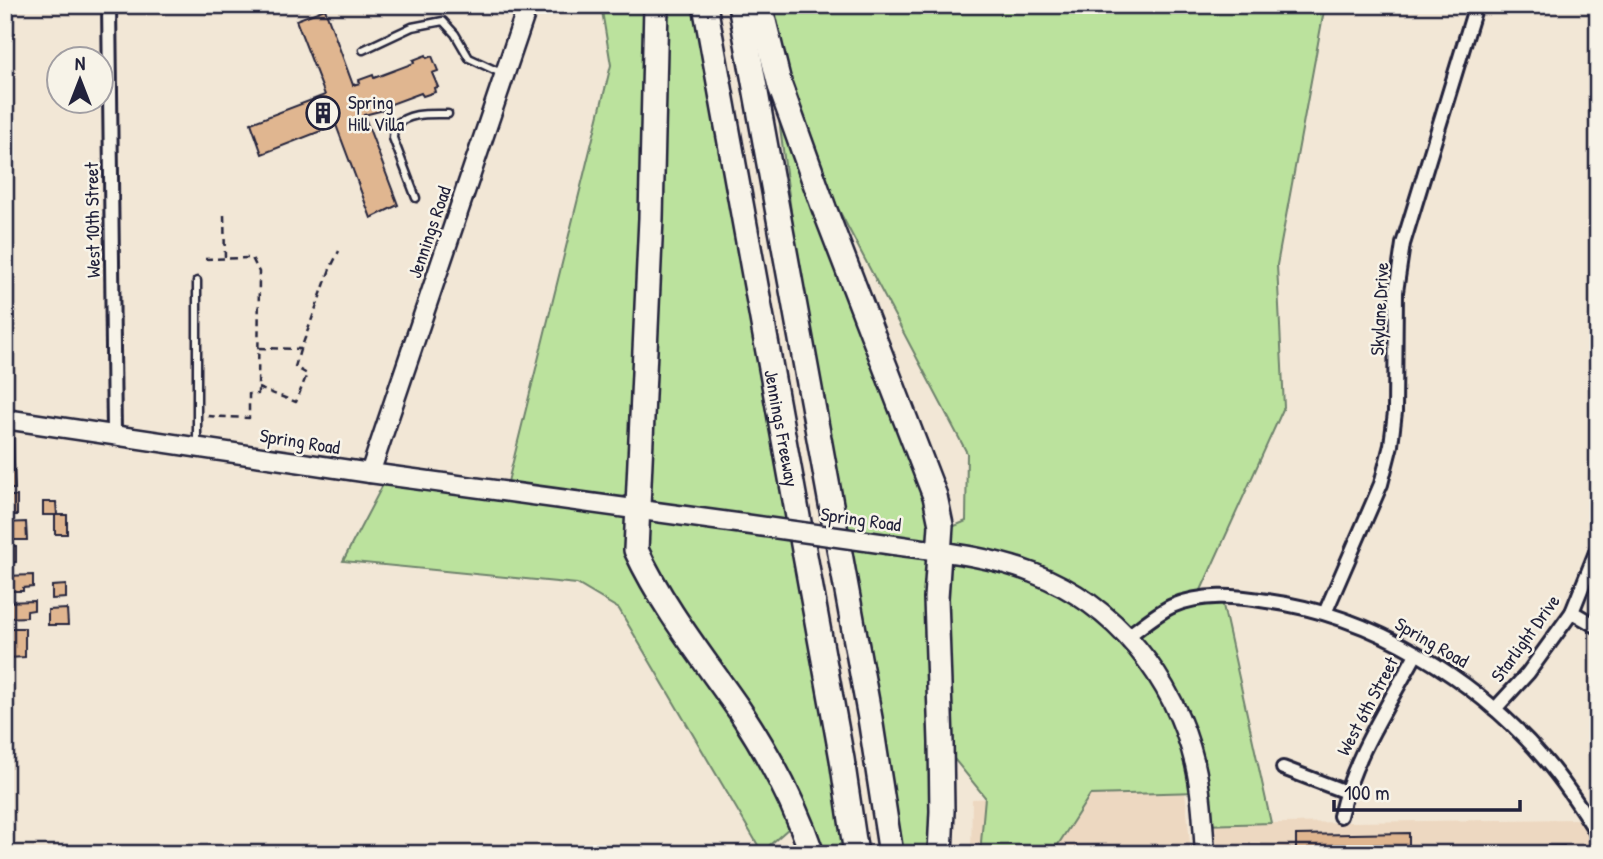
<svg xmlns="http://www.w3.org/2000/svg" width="1603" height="859" viewBox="0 0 1603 859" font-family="'Patrick Hand',sans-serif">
<rect width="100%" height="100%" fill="#f2e7d6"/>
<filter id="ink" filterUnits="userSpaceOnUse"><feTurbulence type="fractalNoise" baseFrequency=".0143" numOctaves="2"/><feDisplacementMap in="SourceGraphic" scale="14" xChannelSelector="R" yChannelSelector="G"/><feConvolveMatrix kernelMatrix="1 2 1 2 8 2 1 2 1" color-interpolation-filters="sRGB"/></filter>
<g filter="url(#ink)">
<!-- built -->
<g fill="#edd8c1">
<path d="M1185 791 1191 854H971L972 799Z"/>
<path d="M1579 819 1598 854H1216L1215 824Z"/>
</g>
<!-- green -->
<g fill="#bbe29d" stroke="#6e826c" stroke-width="2">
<path d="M601 5H705L856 854H812L798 820 762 852 619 609 577 584 343 561 388 475 506 490 611 65Z"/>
<path d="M760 5H1325L1277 265 1284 407 1197 599 1221 596 1271 823 1203 825 1199 792 1090 795 1052 854H980L985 797 942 744 933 854H891L826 480 779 119 782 114 941 532 966 521 967 453 832 197Z"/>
</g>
<!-- building -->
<g fill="#e0b690" stroke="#22223b" stroke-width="2">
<path d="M325 9 353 85 360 83 359 80 373 75 374 78 414 63 413 60 426 55 427 58 432 56 438 71 432 73 438 87 434 88 435 92 423 96 421 93 383 107 384 110 364 115 398 205 371 218 336 125 262 154 251 123 325 95 296 20Z"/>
<path d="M5 436 13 437 15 489H5Z"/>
<rect x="5" y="496" width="12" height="19"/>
<path d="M43 502H56L57 515H43Z"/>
<rect x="55" y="515" width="12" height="19"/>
<path d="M26 522 27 540H5V523Z"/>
<path d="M5 546H16V562L5 563Z"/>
<path d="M33 575V587L23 588V591H5V576Z"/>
<path d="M66 585V598L52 599V586Z"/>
<path d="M34 601V610L27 611V617L5 618V602Z"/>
<path d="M67 609 68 625H48V610Z"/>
<path d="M5 628H25V657L8 658Z"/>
<path d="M1409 833V854H1279V849H1296V835Z"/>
<path d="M1564 846V854H1504L1503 848Z"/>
</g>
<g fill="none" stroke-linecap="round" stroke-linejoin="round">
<defs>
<g id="lane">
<path d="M363 50 412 27 443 21 455 34 469 58 503 74"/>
<path d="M416 198 393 138 394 126C410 112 428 114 448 114"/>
<path d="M197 281V444"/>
</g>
<g id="street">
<path d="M109 5 114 433"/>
<path d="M1572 612 1598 627"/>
<path d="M1325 613 1381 484 1391 445 1395 412 1396 292 1403 244 1476 5"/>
<path d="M1128 636C1142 626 1157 613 1172 606 1202 593 1236 596 1267 601 1373 615 1477 679 1546 761 1566 784 1582 809 1598 835"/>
<path d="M1495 709 1528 673 1572 612 1598 547"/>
<path d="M1283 768 1346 792"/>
<path d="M1340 816C1353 758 1388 706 1416 654"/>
</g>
<g id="secondary">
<path d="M5 419 370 473 744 524"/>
<path d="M370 473 528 5"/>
<path d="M887 544C936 551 986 555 1033 573 1116 605 1174 678 1195 764 1202 794 1203 824 1205 854"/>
</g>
<g id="highway">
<path d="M656 5 651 218 636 550C663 608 704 659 740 711 769 755 795 804 812 854"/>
<path id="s1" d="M705 5 842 759 856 854"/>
<path d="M740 5 870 718 891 854"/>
<path d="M760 5 780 86 792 119 824 208 935 496 941 525 936 598 941 743 942 811 940 854"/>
</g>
</defs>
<!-- lane casing -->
<use href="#lane" stroke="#22223b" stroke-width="11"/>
<!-- street casing -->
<use href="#street" stroke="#22223b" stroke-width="18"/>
<!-- secondary casing -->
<use href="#secondary" stroke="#22223b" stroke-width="23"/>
<!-- highway casing -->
<use href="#highway" stroke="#22223b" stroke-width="28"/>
<!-- path -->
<g stroke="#22223b" stroke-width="2.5" stroke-dasharray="7 5" stroke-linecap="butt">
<path d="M224 215 225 257"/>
<path d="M205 259 252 258 259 272 258 394H249V418L206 416"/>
<path d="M259 348 301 349 330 269 339 251"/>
<path d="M258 388 296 402 307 374 295 367 300 350"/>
</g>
<!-- lane -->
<use href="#lane" stroke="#f7f3e8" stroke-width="6"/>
<!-- street -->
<use href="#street" stroke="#f7f3e8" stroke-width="12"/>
<!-- secondary -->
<use href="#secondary" stroke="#f7f3e8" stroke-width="18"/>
<!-- highway -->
<use href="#highway" stroke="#f7f3e8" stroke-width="23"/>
<defs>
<path id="secondary-bridge" d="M744 524 887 544"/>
</defs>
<!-- secondary-bridge casing -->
<use href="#secondary-bridge" stroke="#22223b" stroke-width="23" stroke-linecap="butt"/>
<!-- secondary-bridge -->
<use href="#secondary-bridge" stroke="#f7f3e8" stroke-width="18"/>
</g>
</g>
<!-- icons -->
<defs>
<symbol id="building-ring" viewBox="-11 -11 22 22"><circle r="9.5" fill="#f7f3e8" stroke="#22223b" stroke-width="1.5"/><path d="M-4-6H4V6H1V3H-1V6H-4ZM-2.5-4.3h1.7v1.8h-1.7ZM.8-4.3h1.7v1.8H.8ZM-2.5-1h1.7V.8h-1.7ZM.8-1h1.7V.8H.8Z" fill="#22223b"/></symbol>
</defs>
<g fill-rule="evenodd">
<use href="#building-ring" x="304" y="94" width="38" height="38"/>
</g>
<g text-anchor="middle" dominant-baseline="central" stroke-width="5" stroke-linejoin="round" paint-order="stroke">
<!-- poi labels -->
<g font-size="19" fill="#22223b" stroke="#f7f3e8" text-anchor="start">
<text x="348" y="102">Spring<tspan x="348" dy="22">Hill Villa</tspan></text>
</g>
<!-- street labels -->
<g font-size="19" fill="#22223b" stroke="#f7f3e8">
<text transform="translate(92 220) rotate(-91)">West 10th Street</text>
<text transform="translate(429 232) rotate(-71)">Jennings Road</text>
<text transform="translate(1379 309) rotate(-87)">Skylane Drive</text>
<text stroke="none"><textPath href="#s1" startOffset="430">Jennings Freeway</textPath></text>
<text transform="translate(300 441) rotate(9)">Spring Road</text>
<text transform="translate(861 519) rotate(8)">Spring Road</text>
<text transform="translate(1525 638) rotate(-54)">Starlight Drive</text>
<text transform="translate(1432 642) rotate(30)">Spring Road</text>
<text transform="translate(1367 706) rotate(-62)">West 6th Street</text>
</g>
</g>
<!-- margin -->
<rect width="1603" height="859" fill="none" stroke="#f7f3e8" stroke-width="28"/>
<rect x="14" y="14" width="1575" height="831" fill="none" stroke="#22223b" stroke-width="2.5" filter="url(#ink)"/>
<!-- north arrow -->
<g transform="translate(80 80)"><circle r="33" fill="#f7f3e8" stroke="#a29fa3" stroke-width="2"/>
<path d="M0-5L12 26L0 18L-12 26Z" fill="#22223b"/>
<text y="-10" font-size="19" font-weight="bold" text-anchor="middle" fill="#22223b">N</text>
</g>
<!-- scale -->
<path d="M1334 800v10h186v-10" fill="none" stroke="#22223b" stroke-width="3.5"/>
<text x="1344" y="800" font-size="21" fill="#22223b" stroke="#f7f3e8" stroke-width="5" paint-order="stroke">100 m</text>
</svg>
